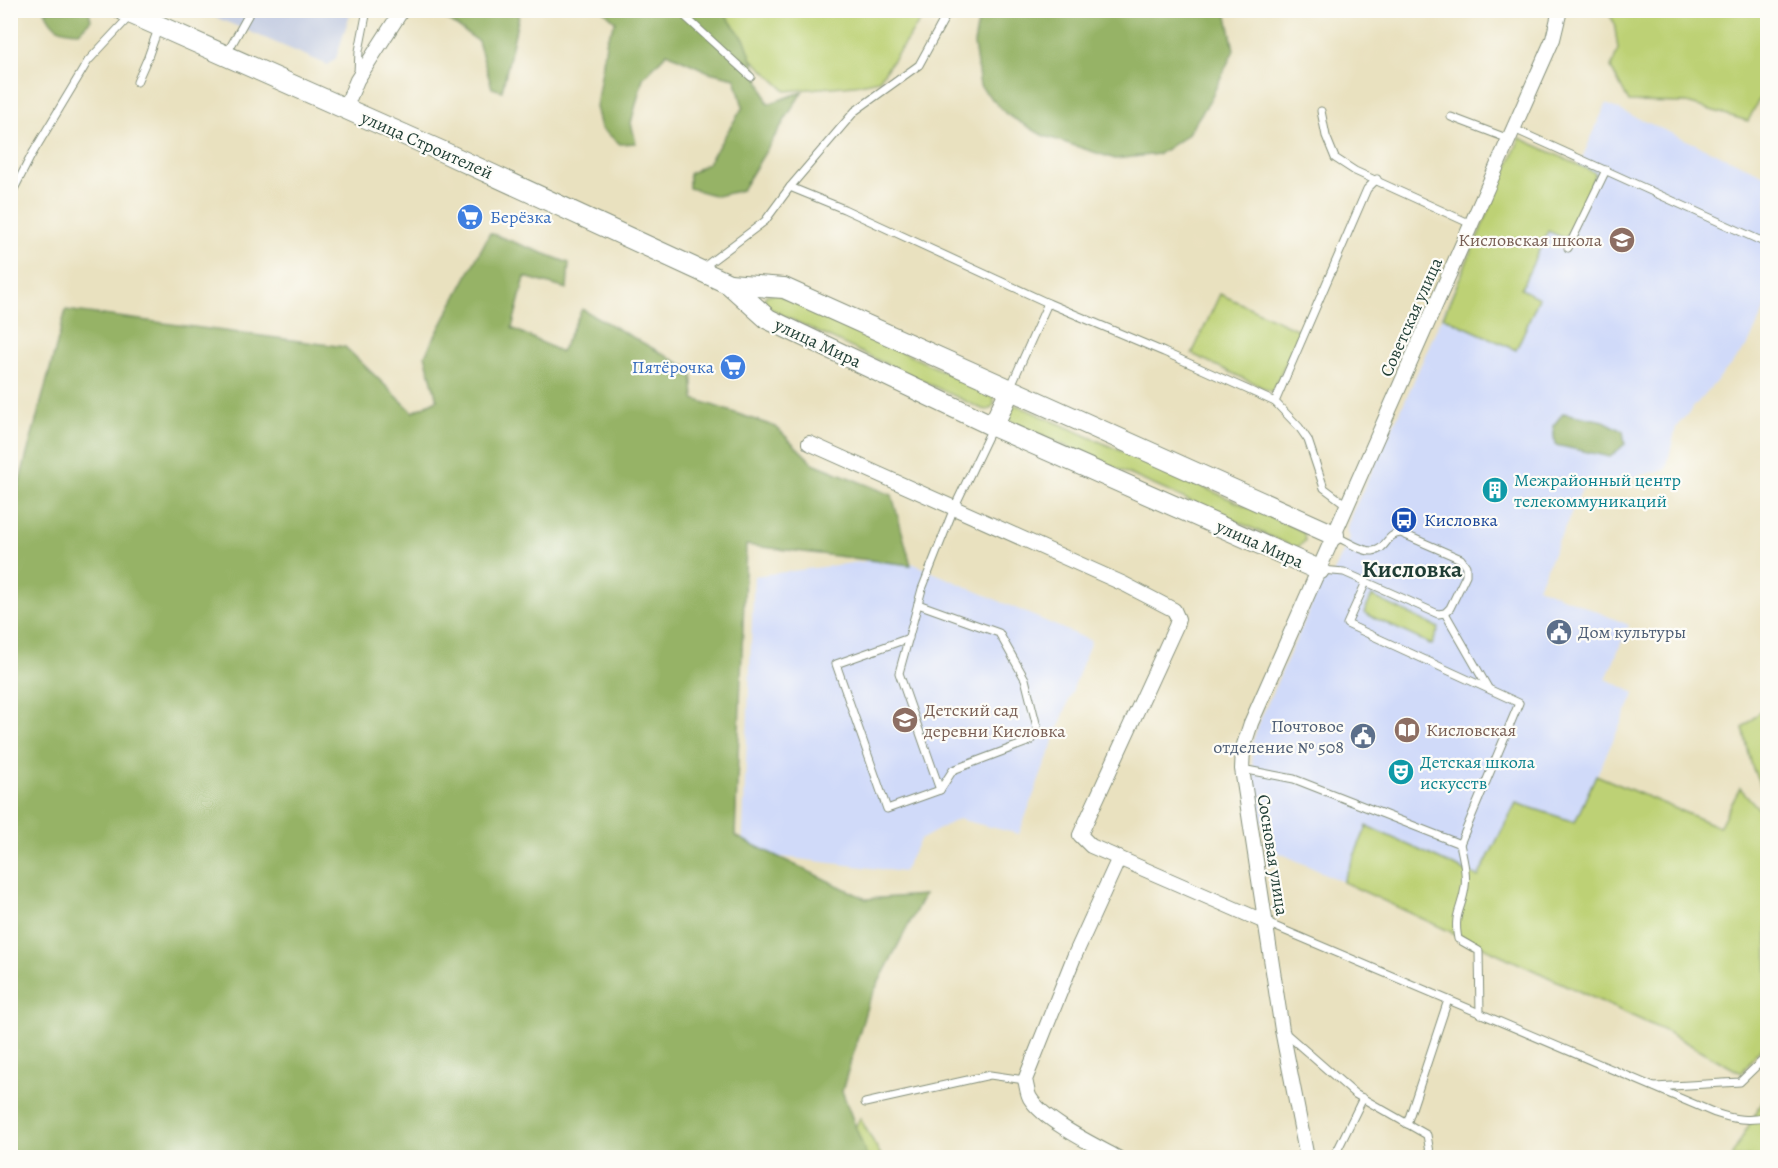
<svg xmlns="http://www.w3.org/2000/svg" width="1778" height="1168" viewBox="0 0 1778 1168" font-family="Alegreya,serif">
<rect width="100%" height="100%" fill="#fdfcf7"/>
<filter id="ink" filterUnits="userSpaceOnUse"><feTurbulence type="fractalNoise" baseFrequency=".0167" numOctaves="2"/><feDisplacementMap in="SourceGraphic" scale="12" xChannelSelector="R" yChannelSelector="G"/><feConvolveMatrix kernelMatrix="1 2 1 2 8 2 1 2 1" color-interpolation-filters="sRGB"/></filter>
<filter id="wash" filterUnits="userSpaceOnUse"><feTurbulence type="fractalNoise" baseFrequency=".008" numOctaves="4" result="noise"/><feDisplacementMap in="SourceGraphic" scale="24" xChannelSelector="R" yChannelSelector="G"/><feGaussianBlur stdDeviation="1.35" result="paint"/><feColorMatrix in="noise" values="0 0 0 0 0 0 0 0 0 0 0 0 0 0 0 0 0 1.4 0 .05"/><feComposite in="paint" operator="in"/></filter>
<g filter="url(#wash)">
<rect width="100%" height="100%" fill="#e9e1bf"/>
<!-- built -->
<g fill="#d0daf9">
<path d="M1606 104 1767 176V304L1748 345 1676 427 1666 470 1583 487 1538 587 1629 625 1606 679 1635 693 1575 822 1516 803 1478 877 1367 826 1343 882 1267 847 1254 786 1251 746 1261 718 1320 586 1323 581 1331 578 1350 538 1347 531 1351 515 1404 403 1520 138 1579 165Z"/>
<path d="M898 557 1091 641 1019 834 958 819 920 840 903 872 742 852 754 576Z"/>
</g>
<!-- industrial -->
<path fill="#bac4de" d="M201 11H351L336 58 328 65Z"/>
<!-- green -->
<g fill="#bdd174" stroke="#6e8754" stroke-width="1.5">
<path d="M700 11H927L879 80 855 85 786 91Z"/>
<path d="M1607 11H1767V88H1765L1748 121 1687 103 1629 102 1611 68 1618 49 1614 22Z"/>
<path d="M1520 138 1596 173 1566 239 1548 231 1521 289 1539 298 1516 350 1443 317Z"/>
<path d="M776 293 990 393 994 397V405L988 410 982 409 769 309 765 305 764 300 766 295Z"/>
<path d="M1220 294 1301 331 1272 392 1192 354Z"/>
<path d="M1013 405 1019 406 1300 530 1304 533 1305 541 1298 547 1292 546 1011 422 1007 418Z"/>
<path d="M1372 596 1439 628 1432 645 1364 613Z"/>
<path d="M1767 705V799L1752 767 1743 728Z"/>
<path d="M1596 775 1719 827 1740 788 1767 818V1040L1741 1073 1667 1032 1343 882 1367 826 1478 877 1516 803 1575 822Z"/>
<path d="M1767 1093V1157H1731Z"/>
<path d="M860 1118 882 1157H839Z"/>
</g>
<!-- forest -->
<g fill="#96b366" stroke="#5a784d" stroke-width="1.5">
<path d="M45 11H89L91 20 79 32C60 31 53 29 45 11Z"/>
<path d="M435 11H520L502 91 492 88 478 41Z"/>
<path d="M604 11H722L745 40 768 104 802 92 742 190 717 196 689 188V174L708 163 743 107 735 78 709 72 667 53 643 78 631 123 636 143 620 144 601 128 596 107 607 38 616 22Z"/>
<path d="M1226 11 1234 50 1209 102 1187 135 1159 154 1115 159 1042 135 1006 114 980 86 974 44 980 11Z"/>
<path d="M490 233 569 263 567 289 525 277 512 328 561 352 582 309 692 370 694 399 776 427 813 463 892 495 911 565 746 545 735 836 866 899 924 895 868 1003 842 1091 867 1157H11V513L66 310 345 347 413 412 437 400 425 355Z"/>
<path d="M1563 413 1604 421 1623 431 1625 444 1610 457 1555 445 1553 426Z"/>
</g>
</g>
<g filter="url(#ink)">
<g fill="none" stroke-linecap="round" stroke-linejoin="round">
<defs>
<g id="lane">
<path d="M678 10 751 77"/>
<path d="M227 53 251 10"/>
<path d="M358 73 359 51 367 10"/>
<path d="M137 82 148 57 158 29"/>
<path d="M1321 111 1326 136 1335 158 1355 171 1471 224"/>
<path d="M1451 117 1509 139"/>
<path d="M1514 129 1768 244"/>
<path d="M790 187 844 209 1048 303 1164 352 1275 402 1367 189 1377 179"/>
<path d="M10 197 31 156 88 61 131 15"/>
<path d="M1568 248 1606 170"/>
<path d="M701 269 765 221 790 187 855 111 919 65 949 10"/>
<path d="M1010 388 1048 303"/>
<path d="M1275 402 1299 427 1308 440 1324 488 1348 506"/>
<path d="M1322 570 1344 572 1438 614 1445 613 1450 608 1466 575V566L1461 559 1401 533C1385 534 1387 550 1373 551 1362 552 1347 541 1337 537"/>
<path d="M1445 613 1488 688"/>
<path d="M909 638 836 664 887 809 940 790 953 770 1030 741 1038 731 1025 679 999 633 918 604"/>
<path d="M1242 769 1294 779 1460 844 1519 703 1347 624 1366 582"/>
<path d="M940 790 899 673 922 589 954 508 992 428"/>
<path d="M1460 844C1463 858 1467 873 1465 887 1462 910 1453 913 1458 939L1479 951 1480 1014"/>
<path d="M1267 923 1715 1113C1733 1119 1749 1122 1768 1117"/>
<path d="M1283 1031 1355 1094 1427 1135 1431 1158"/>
<path d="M1655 1087 1740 1082 1768 1055"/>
<path d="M865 1103 990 1075 1025 1080"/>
<path d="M1407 1124 1448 1000"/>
<path d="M1331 1158 1338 1149 1363 1098"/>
</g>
<g id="street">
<path d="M345 109 357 80 402 10"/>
<path d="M809 443 1124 584 1174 610 1178 619 1176 626 1080 835 1091 846 1265 922"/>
<path d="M1118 1158C1094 1145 1044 1121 1030 1098 1027 1093 1027 1086 1025 1080L1074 957 1119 858"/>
<path d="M1307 1158 1282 1030 1242 769 1243 748 1251 723 1553 39 1560 10"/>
</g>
<g id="secondary">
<path d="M123 10 441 151 699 270 729 284 768 319 993 426 1319 570"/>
<path d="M729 284 784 288 1334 535"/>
<path d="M993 426 1010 390"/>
</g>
</defs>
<!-- lane casing -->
<use href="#lane" stroke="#848f7a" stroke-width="9"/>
<!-- street casing -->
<use href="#street" stroke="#848f7a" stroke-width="16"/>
<!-- secondary casing -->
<use href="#secondary" stroke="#848f7a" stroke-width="22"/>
<!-- lane -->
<use href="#lane" stroke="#fff" stroke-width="7"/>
<!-- street -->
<use href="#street" stroke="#fff" stroke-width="14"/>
<!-- secondary -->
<use href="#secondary" stroke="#fff" stroke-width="20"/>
</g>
</g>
<!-- icons -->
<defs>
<symbol id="supermarket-disc" viewBox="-11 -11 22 22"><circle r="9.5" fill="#3f7fe0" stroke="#fdfcf7"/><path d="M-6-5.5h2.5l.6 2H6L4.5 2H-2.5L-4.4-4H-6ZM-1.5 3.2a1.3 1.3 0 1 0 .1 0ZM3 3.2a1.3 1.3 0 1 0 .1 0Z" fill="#fff"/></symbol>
<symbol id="school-disc" viewBox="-11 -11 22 22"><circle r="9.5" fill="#8d6e63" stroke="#fdfcf7"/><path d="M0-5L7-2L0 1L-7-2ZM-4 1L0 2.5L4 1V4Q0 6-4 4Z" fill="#fff"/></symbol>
<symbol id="building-disc" viewBox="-11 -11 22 22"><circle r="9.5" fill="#0f9aa8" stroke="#fdfcf7"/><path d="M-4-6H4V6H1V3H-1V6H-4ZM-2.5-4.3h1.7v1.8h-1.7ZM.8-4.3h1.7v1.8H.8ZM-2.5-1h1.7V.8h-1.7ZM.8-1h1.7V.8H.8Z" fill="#fff"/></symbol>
<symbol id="bus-disc" viewBox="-11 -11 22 22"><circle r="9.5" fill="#1a4fb4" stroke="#fdfcf7"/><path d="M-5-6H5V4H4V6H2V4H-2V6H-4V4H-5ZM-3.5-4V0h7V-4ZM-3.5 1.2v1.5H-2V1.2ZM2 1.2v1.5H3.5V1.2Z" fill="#fff"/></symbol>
<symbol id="civic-disc" viewBox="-11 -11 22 22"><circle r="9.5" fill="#5c6f8a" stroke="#fdfcf7"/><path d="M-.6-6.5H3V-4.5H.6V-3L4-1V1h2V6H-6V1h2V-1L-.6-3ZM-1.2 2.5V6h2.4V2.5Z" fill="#fff"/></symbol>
<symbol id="library-disc" viewBox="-11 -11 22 22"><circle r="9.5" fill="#8d6e63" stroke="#fdfcf7"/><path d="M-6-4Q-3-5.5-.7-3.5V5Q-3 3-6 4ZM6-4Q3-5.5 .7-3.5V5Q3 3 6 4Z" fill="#fff"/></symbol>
<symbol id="theatre-disc" viewBox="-11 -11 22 22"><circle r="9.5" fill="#0f9aa8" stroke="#fdfcf7"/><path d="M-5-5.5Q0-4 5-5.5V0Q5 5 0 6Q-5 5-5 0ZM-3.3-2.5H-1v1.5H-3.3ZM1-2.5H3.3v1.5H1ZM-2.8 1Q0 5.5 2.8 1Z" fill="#fff"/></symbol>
</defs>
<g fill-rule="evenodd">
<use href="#supermarket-disc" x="455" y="202" width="30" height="30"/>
<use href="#school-disc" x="1607" y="225" width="30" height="30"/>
<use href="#supermarket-disc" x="718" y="352" width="30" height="30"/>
<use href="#building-disc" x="1480" y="475" width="30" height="30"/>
<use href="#bus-disc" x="1389" y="505" width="30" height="30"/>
<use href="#civic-disc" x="1544" y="617" width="30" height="30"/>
<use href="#school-disc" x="890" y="705" width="30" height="30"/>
<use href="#library-disc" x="1392" y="715" width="30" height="30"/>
<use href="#civic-disc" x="1348" y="721" width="30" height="30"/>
<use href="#theatre-disc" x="1386" y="757" width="30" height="30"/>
</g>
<g text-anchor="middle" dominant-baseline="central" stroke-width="4.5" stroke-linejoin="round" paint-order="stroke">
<!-- street labels -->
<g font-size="18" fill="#1f3d34" stroke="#fdfcf7">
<text transform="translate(427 145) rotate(24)">улица Строителей</text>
<text transform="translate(1411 317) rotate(-66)">Советская улица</text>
<text transform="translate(818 343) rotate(25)">улица Мира</text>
<text transform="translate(1260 544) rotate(24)">улица Мира</text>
<text transform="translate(1273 855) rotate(81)">Сосновая улица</text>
</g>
<!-- shop labels -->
<g font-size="18" fill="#366cbe" stroke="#fdfcf7" text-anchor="start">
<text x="490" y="217">Берёзка</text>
<text x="714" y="367" text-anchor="end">Пятёрочка</text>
</g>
<!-- education labels -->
<g font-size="18" fill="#785e54" stroke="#fdfcf7" text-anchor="start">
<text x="1602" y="240" text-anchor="end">Кисловская школа</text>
<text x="924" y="710">Детский сад<tspan x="924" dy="21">деревни Кисловка</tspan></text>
<text x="1426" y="730">Кисловская</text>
</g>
<!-- culture labels -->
<g font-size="18" fill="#0d838f" stroke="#fdfcf7" text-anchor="start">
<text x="1514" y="480">Межрайонный центр<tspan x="1514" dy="21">телекоммуникаций</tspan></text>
<text x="1420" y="762">Детская школа<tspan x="1420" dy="21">искусств</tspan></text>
</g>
<!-- transit labels -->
<g font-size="18" fill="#164399" stroke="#fdfcf7" text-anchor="start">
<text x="1424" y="520">Кисловка</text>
</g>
<!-- service labels -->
<g font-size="18" fill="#4e5e75" stroke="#fdfcf7" text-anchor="start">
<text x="1578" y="632">Дом культуры</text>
<text x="1344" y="726" text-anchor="end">Почтовое<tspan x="1344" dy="21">отделение № 508</tspan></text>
</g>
<!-- district labels -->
<g font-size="24" font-weight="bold" fill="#1f3d34" stroke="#fdfcf7">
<text x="1412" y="569">Кисловка</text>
</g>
</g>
<!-- margin -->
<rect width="1778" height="1168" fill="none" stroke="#fdfcf7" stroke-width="36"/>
</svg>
